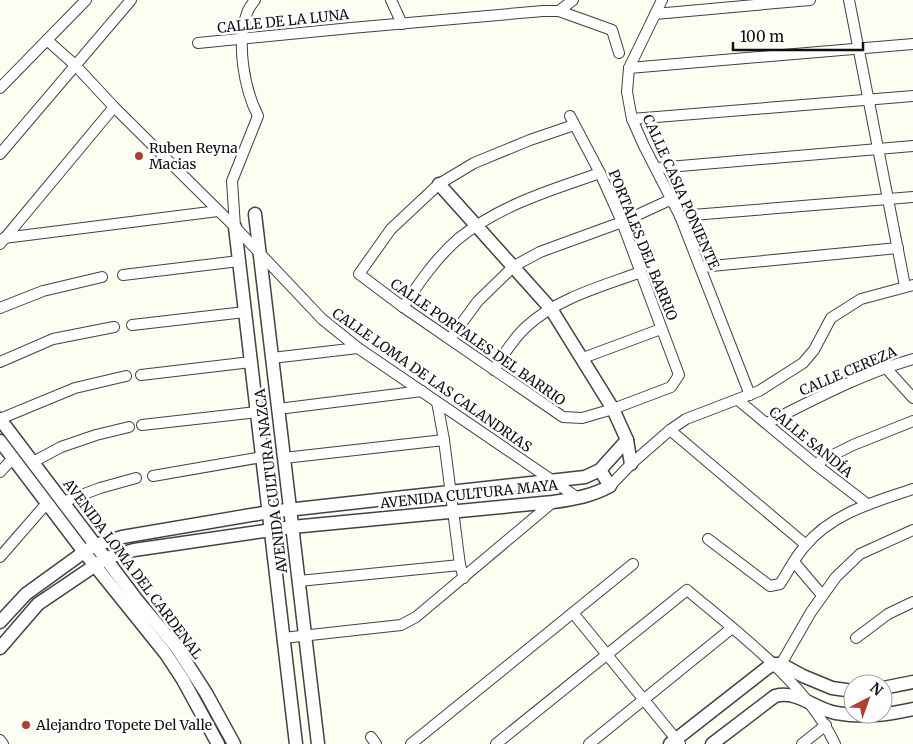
<svg xmlns="http://www.w3.org/2000/svg" width="913" height="744" viewBox="0 0 913 744" font-family="Merriweather,serif">
<rect width="100%" height="100%" fill="#fefdf2"/>
<g fill="none" stroke-linecap="round" stroke-linejoin="round">
<defs>
<g id="minor">
<path d="M391 0 402 24"/>
<path d="M662 0 629 68 627 92 632 119 644 146 680 216 750 395"/>
<path d="M849 0 905 286"/>
<path d="M559 11 573 0"/>
<path d="M655 14 810 0"/>
<path d="M47 40 75 65 114 107 235 227 322 319 358 348 578 498"/>
<path d="M198 43 351 28 543 11H559L612 30 619 53"/>
<path d="M629 68 913 44"/>
<path d="M0 88 86 0"/>
<path d="M570 116 600 173 622 222 679 375 671 387 613 409 582 418 563 417 403 307 359 274 391 229 439 184 474 163 530 140 574 125"/>
<path d="M632 119 913 96"/>
<path d="M0 154 131 0"/>
<path d="M657 168 913 146"/>
<path d="M680 216 913 197"/>
<path d="M235 227 232 181 258 116C244 88 236 43 247 13 248 9 252 4 255 0"/>
<path d="M4 238 218 211"/>
<path d="M0 244 114 107"/>
<path d="M701 267 898 248"/>
<path d="M123 275 239 261"/>
<path d="M403 307C419 283 436 258 458 239 500 205 551 190 600 173"/>
<path d="M0 308 43 291 102 277"/>
<path d="M132 325 245 312"/>
<path d="M450 339 478 301 514 266 540 252 622 222 672 199"/>
<path d="M272 358 358 348"/>
<path d="M583 358 661 329"/>
<path d="M0 362 53 339 114 327"/>
<path d="M885 367 913 398"/>
<path d="M494 370C503 355 513 339 526 327 557 298 603 286 641 272"/>
<path d="M141 375 251 362"/>
<path d="M738 400 815 464 867 504"/>
<path d="M437 402 444 440 460 565 464 578"/>
<path d="M278 409 422 391"/>
<path d="M0 419 75 388 126 376"/>
<path d="M767 423C815 399 861 374 913 359"/>
<path d="M142 425 257 412"/>
<path d="M670 430 806 545"/>
<path d="M284 458 444 440"/>
<path d="M33 462 61 447 96 435 129 427"/>
<path d="M815 464 853 445 913 421"/>
<path d="M0 472 13 458"/>
<path d="M153 476 262 457"/>
<path d="M610 486 631 464 670 430 686 419 759 391 803 363 814 350 831 318 861 299 913 285"/>
<path d="M63 502 100 488 136 478"/>
<path d="M708 539 770 586 780 584C788 572 795 557 805 546 832 513 875 502 913 489"/>
<path d="M0 557 47 503"/>
<path d="M794 562 822 595"/>
<path d="M299 581 460 565"/>
<path d="M573 613 680 744"/>
<path d="M283 638 401 625 416 617 553 502"/>
<path d="M856 638 888 614 913 602"/>
<path d="M781 664 811 612 836 577 860 554 913 530"/>
<path d="M371 737 376 744"/>
<path d="M0 740 3 744"/>
<path d="M411 744 633 564"/>
<path d="M496 744 687 590C738 633 806 683 835 744"/>
<path d="M589 744 732 628"/>
<path d="M802 744 826 725"/>
</g>
<g id="tertiary">
<path d="M439 184 551 309 613 409 627 440 631 464"/>
<path d="M255 214 318 744"/>
<path d="M235 227 296 744"/>
<path d="M0 419 137 600 177 648 206 693 234 744"/>
<path d="M0 441 84 552 166 654 183 680 218 744"/>
<path d="M0 622 26 594 84 552 95 545 122 537 269 512 585 477 600 470 627 440"/>
<path d="M0 648 38 604 106 558 134 550 292 527 553 502C574 499 592 496 610 486L600 470"/>
<path d="M883 688 913 682"/>
<path d="M670 744 767 668 774 664H781L803 676 832 688 853 691"/>
<path d="M712 744 775 696C798 690 814 709 836 713 864 718 885 715 913 709"/>
</g>
</defs>
<!-- minor casing -->
<use href="#minor" stroke="#424242" stroke-width="12"/>
<!-- tertiary casing -->
<use href="#tertiary" stroke="#424242" stroke-width="15"/>
<!-- minor -->
<use href="#minor" stroke="#fff" stroke-width="10"/>
<!-- tertiary -->
<use href="#tertiary" stroke="#fff" stroke-width="12"/>
</g>
<!-- markers -->
<g fill="#b33d33" stroke="#fff" stroke-width="2">
<circle cx="139" cy="156" r="5"/>
<circle cx="26" cy="725" r="5"/>
</g>
<g text-anchor="middle" dominant-baseline="central" stroke-width="5" stroke-linejoin="round" paint-order="stroke">
<!-- street labels -->
<g font-size="14" fill="#0f0f0f" stroke="#fff">
<text transform="translate(283 21) rotate(-6)">CALLE DE LA LUNA</text>
<text transform="translate(681 192) rotate(66)">CALLE CASIA PONIENTE</text>
<text transform="translate(643 245) rotate(68)">PORTALES DEL BARRIO</text>
<text transform="translate(478 342) rotate(35)">CALLE PORTALES DEL BARRIO</text>
<text transform="translate(848 371) rotate(-23)">CALLE CEREZA</text>
<text transform="translate(432 380) rotate(35)">CALLE LOMA DE LAS CALANDRIAS</text>
<text transform="translate(811 442) rotate(39)">CALLE SANDÍA</text>
<text transform="translate(271 481) rotate(-97)">AVENIDA CULTURA NAZCA</text>
<text transform="translate(469 494) rotate(-6)">AVENIDA CULTURA MAYA</text>
<text transform="translate(133 569) rotate(53)">AVENIDA LOMA DEL CARDENAL</text>
</g>
<!-- poi labels -->
<g font-size="14" fill="#0f0f0f" stroke="#fff" text-anchor="start">
<text x="149" y="148">Ruben Reyna<tspan x="149" dy="16">Macias</tspan></text>
<text x="36" y="725">Alejandro Topete Del Valle</text>
</g>
</g>
<!-- north arrow -->
<g transform="translate(868 699) rotate(41)"><circle r="24" fill="#ffffff" stroke="#9f9f9f"/>
<path d="M0-4L9 19L0 12L-9 19Z" fill="#b33d33"/>
<text y="-8" font-size="14" font-weight="bold" text-anchor="middle" fill="#0f0f0f">N</text>
</g>
<!-- scale -->
<path d="M733 42v8h130v-8" fill="none" stroke="#0f0f0f" stroke-width="2.5"/>
<text x="740" y="42" font-size="15" fill="#0f0f0f" stroke="#ffffff" stroke-width="4" paint-order="stroke">100 m</text>
</svg>
